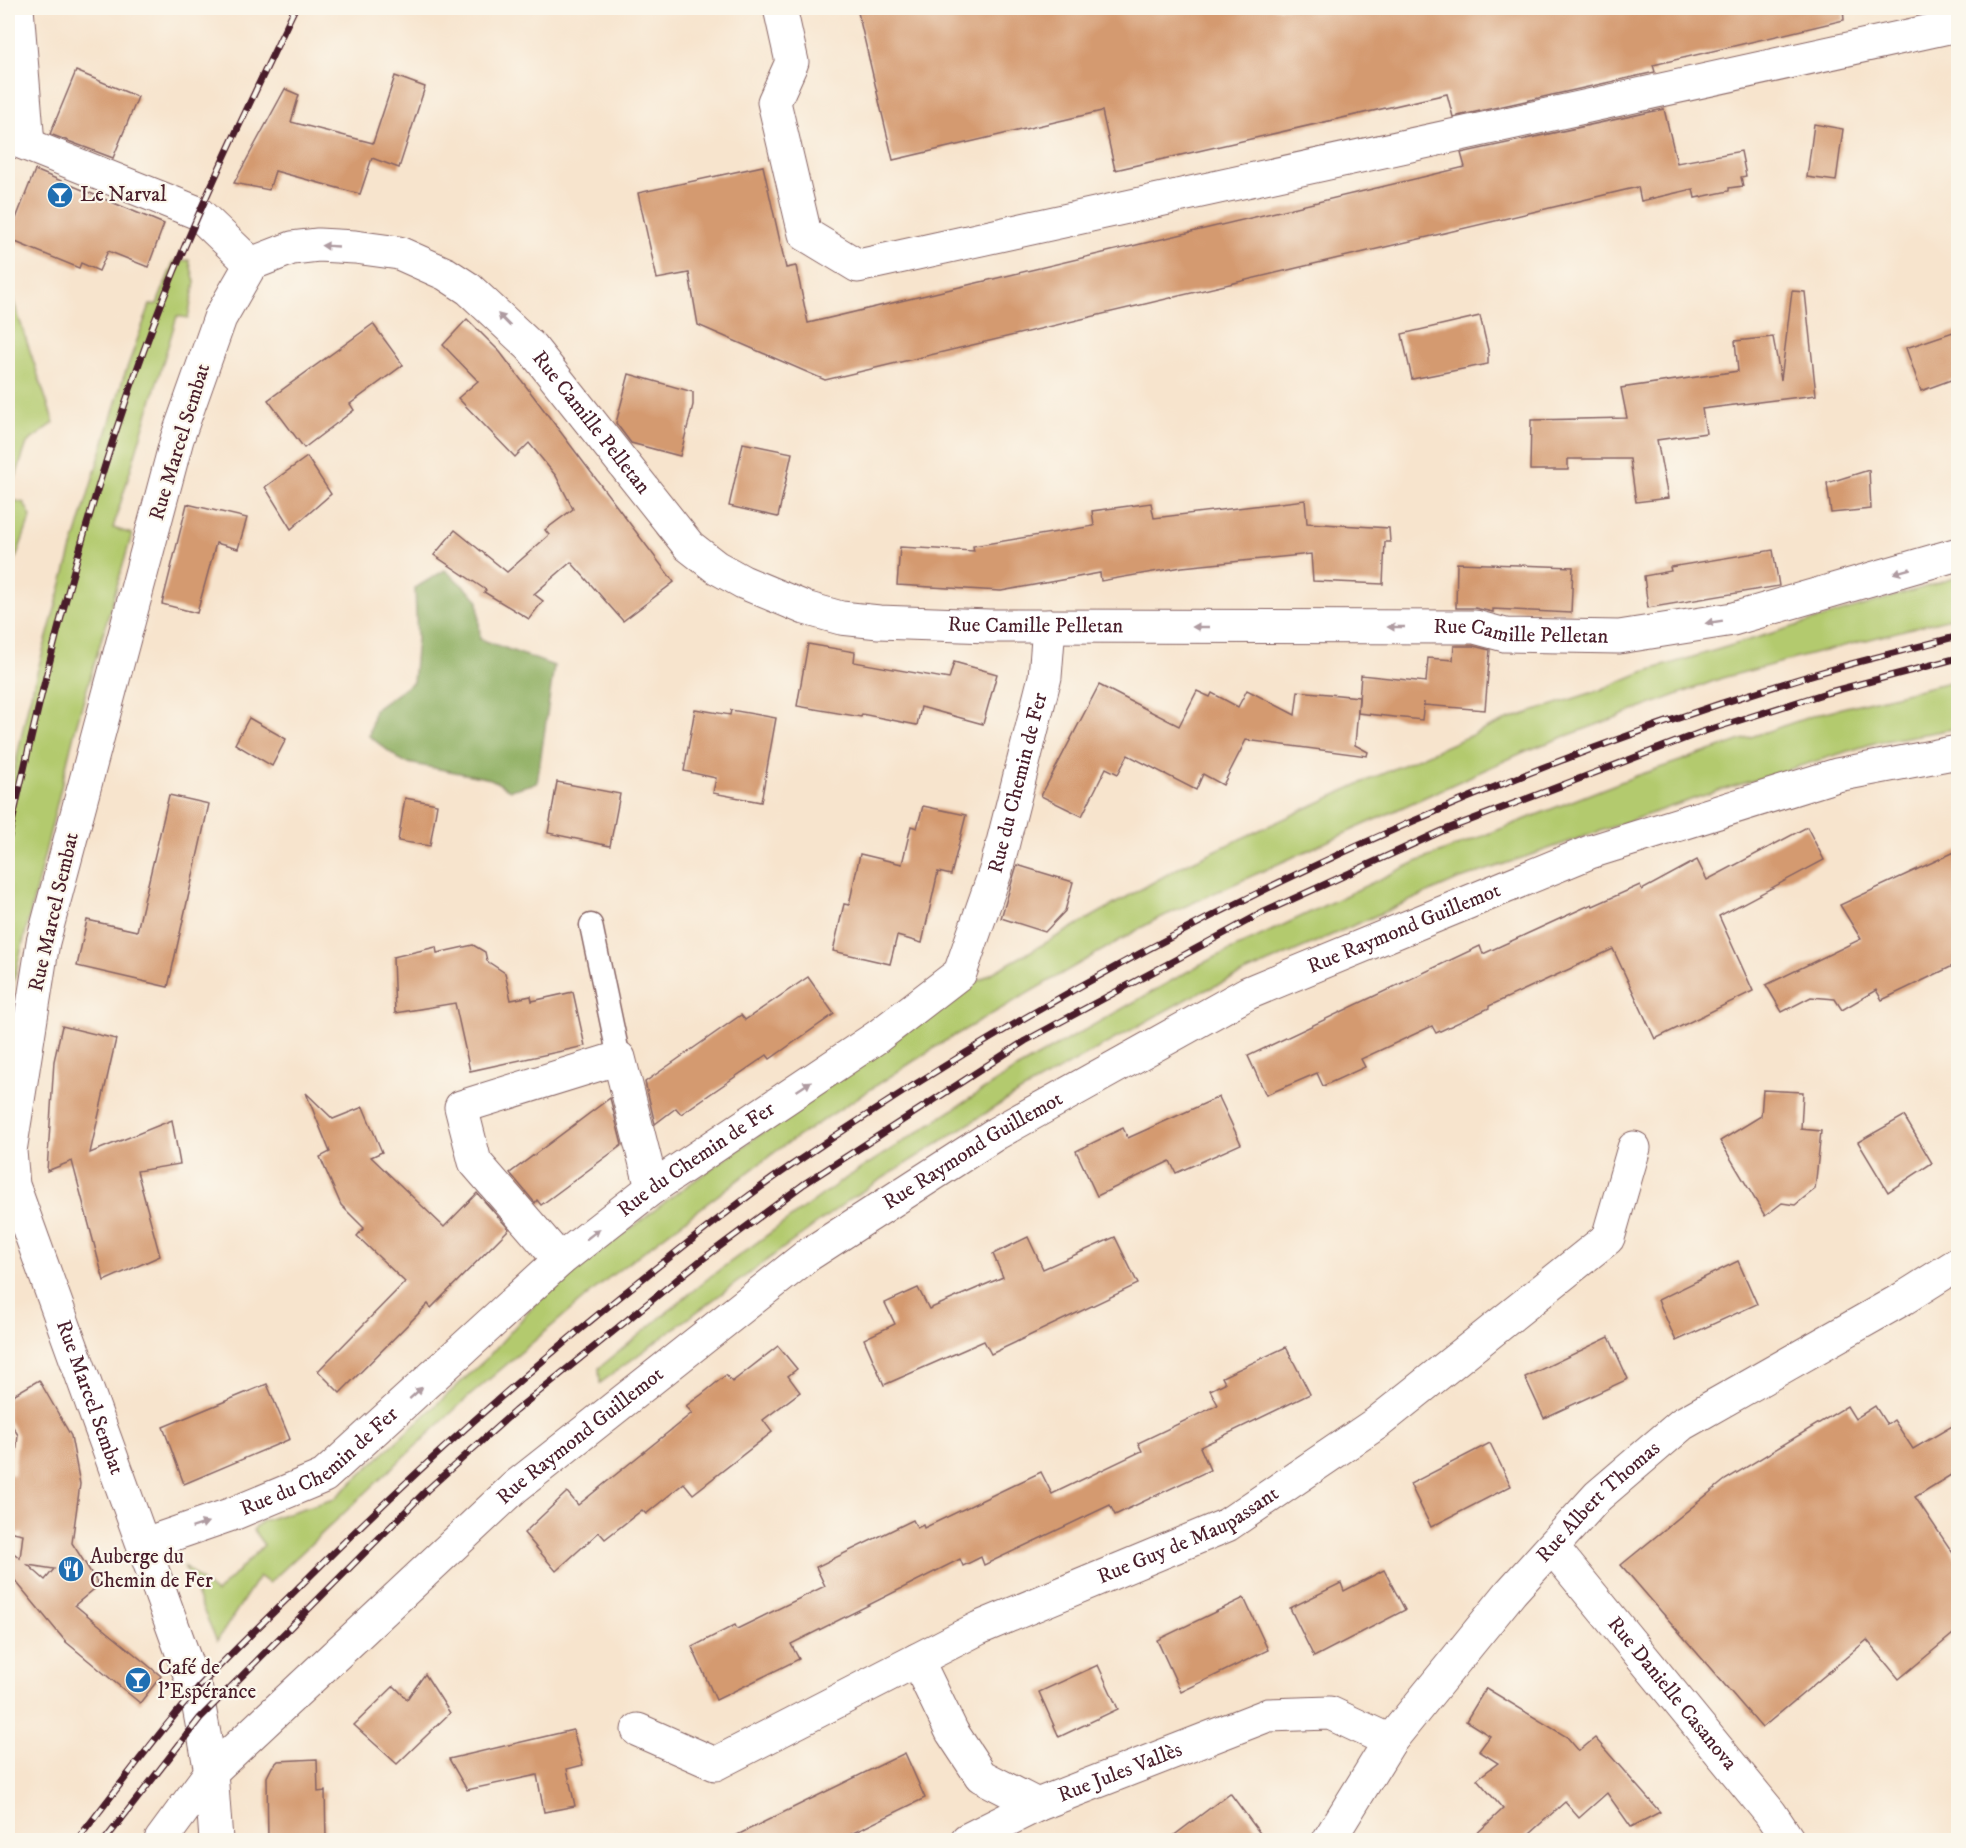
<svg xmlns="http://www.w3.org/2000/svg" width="1966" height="1848" viewBox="0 0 1966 1848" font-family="'IM FELL DW Pica',serif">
<rect width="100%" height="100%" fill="#fbf7ec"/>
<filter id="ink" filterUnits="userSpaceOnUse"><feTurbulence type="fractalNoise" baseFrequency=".0167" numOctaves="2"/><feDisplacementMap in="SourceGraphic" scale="12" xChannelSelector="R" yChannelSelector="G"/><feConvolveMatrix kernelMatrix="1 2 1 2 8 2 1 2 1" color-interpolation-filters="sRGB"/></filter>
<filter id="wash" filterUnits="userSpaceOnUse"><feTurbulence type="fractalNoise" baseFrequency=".008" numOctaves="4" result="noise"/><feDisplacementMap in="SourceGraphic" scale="24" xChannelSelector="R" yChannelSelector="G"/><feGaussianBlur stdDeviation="1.35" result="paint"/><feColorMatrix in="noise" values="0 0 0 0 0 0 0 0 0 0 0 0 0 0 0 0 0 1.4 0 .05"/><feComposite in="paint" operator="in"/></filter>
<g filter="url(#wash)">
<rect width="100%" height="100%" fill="#f7e4cd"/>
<!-- green -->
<g fill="#b3ca6e" stroke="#7e744c" stroke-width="1.5">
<path d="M189 260 195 282 188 318 177 316 113 528 132 534 75 730 8 1004V800L28 705 72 548 123 379 150 305 157 304 174 261Z"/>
<path d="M8 285 54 423 27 443 15 479 8 477Z"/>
<path d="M8 492 10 493 8 499 24 503 31 516 8 580Z"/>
<path d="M1958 577V616L1722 678 1526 751 1153 921 940 1044 783 1146 607 1279 466 1399 269 1583 259 1576 217 1641 184 1566 216 1593 264 1545 253 1530 262 1521 334 1499 486 1359 539 1300 674 1195 976 982 1182 866 1359 784 1504 721 1600 690 1640 673Z"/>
<path d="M1958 680V728L1878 742 1699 797 1455 881 1190 997 1013 1096 853 1197 600 1383 599 1368 711 1276 840 1182 1016 1069 1201 964 1416 862 1636 776 1821 713Z"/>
</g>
<!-- forest -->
<path fill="#8eae61" stroke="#6c6646" stroke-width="1.5" d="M445 570 478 599 480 639 554 666 537 783 510 790 491 779 403 762 369 736 374 710 413 682 417 639 415 588Z"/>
<g id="blocks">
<!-- building -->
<g fill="#d49a70" fill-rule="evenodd">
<path d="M857 8H1843L1844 20 1653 65 1655 72 1453 117 1447 94 1115 170 1102 111 893 160Z"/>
<path d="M76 71 138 97 113 158 50 134Z"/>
<path d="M395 76 425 87 399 168 372 158 360 194 275 171 269 190 234 183 285 89 299 95 291 122 373 143Z"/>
<path d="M1664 109 1677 163 1741 151 1746 176 1741 177 1743 186 1729 188V191L1695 198 1693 189 1641 201 1638 187 825 380 698 325 689 273 657 279 638 193 763 166 786 268 796 266 808 323 1465 167 1461 153Z"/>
<path d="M1814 124 1843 129 1836 181 1807 177Z"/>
<path d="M35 170 164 224 148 267 108 251 99 271 81 263 79 268 8 239Z"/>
<path d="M1792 291 1805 292 1816 395 1702 409 1706 433 1657 440 1668 498 1636 502 1630 459H1568V470H1530L1531 420 1627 418 1621 388 1738 371 1735 341 1773 337 1781 380Z"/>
<path d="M1480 316 1488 350V364L1412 379 1402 334Z"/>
<path d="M467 319 500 352 674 582 623 621 571 562 534 594 543 601 529 619 484 592 486 590 434 555 455 530 507 572 549 535 545 530 573 509 556 476 529 443 515 457 458 398 478 381 443 345Z"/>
<path d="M373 324 403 365 350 404 354 410 304 448 268 400Z"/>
<path d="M1959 330V377L1921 391 1906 348Z"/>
<path d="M629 374 693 392V405L680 456 631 443 616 423Z"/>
<path d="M743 443 792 453 778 517 729 506Z"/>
<path d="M307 457 331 494 291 529 265 487Z"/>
<path d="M1869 470 1871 509 1831 513 1827 483Z"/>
<path d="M1305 500 1307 523 1389 528 1390 542H1385L1383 584 1313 581 1311 554 1182 567 1101 581 1100 573 1001 591 897 585 900 547 974 551 973 546 1094 526 1092 511 1151 503 1154 518Z"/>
<path d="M187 504 247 518 238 549 216 543 197 613 162 604Z"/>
<path d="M1773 550 1779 586 1648 608 1644 576 1671 571 1670 567Z"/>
<path d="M1457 563 1573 567 1571 613 1493 609V612L1475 608H1456Z"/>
<path d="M808 644 855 652 854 662 949 679 954 662 997 674 983 724 921 707 917 725 862 714 861 717 797 706Z"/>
<path d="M1454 646H1473L1490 650 1485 710 1424 705V702L1422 720 1358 713 1361 675 1426 682 1428 658 1453 660Z"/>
<path d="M1099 685 1179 726 1197 691 1210 697 1212 693 1238 707 1247 690 1295 715 1298 691 1359 697 1355 745 1368 752 1367 756 1246 740 1223 785 1203 774 1196 790 1128 755 1118 774 1106 768 1082 816 1041 796Z"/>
<path d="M695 709 730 715 731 710 776 718 761 802 713 793 716 778 684 771Z"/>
<path d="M249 718 286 739 272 766 235 744Z"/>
<path d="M557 782 620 794 610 846 548 833Z"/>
<path d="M169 795 209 804 168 987 77 966 87 920 137 931Z"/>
<path d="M405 798 437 804 430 846 398 841Z"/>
<path d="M923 806 966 815 951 875 938 872 922 943 897 936 890 964 833 951 844 904 849 905 860 854 902 864 911 826 917 828Z"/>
<path d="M1807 827 1824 860 1719 916 1753 991 1655 1039 1613 949 1489 1006V1008L1436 1033 1432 1026 1361 1059 1365 1067 1323 1086 1317 1073 1266 1095 1248 1056 1480 946 1483 954 1592 904 1593 906 1640 885 1642 890 1697 860 1707 880Z"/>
<path d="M1959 850V963L1882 1000 1876 990 1842 1010 1835 999 1811 997 1782 1012 1766 985 1861 939 1840 905Z"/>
<path d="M1017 865 1073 882 1065 911 1045 932 1001 918Z"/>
<path d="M473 945 485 952 487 961 505 973 511 1000 531 996 532 1001 573 992 585 1046 470 1071 455 1003 395 1013 393 957 436 947 437 953Z"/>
<path d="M808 977 834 1014 770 1059 767 1055 681 1114 676 1108 655 1124 645 1082 741 1015 745 1020Z"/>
<path d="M62 1026 116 1039 90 1153 172 1120 180 1164 137 1171 160 1256 104 1281 72 1161 47 1171 54 1061Z"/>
<path d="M1763 1090 1803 1092 1801 1129 1821 1131 1815 1189 1795 1205 1782 1203 1765 1216 1720 1141 1761 1116Z"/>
<path d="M306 1093 333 1119 363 1107 382 1152 371 1157 444 1227 477 1193 509 1229 431 1308 428 1304 340 1393 318 1371 405 1282 357 1236 364 1228 341 1205 320 1157 330 1152Z"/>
<path d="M1219 1097 1241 1144 1176 1173 1170 1161 1097 1196 1076 1151 1123 1128 1128 1138Z"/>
<path d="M610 1098 622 1145 541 1205 537 1200 535 1203 510 1173Z"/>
<path d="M1904 1116 1932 1163 1888 1192 1858 1142Z"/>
<path d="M1028 1237 1043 1269 1115 1237 1138 1284 991 1354 984 1341 884 1385 864 1339 895 1324 885 1303 918 1288 929 1309 1003 1277 993 1254Z"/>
<path d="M1738 1261 1757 1304 1676 1341 1658 1300Z"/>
<path d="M1609 1337 1628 1379 1544 1418 1525 1377Z"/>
<path d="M778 1346 797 1369 788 1376 800 1392 763 1420 772 1432 693 1494 684 1483 646 1514 642 1510 605 1539 599 1532 556 1571 524 1533 567 1492 578 1505 692 1413 686 1406 701 1395 726 1375 732 1382Z"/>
<path d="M1286 1347 1310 1394 1200 1447 1210 1470 1115 1515 1110 1505 984 1565 981 1557 963 1566 960 1559 791 1644 799 1659 716 1700 692 1647 735 1625 737 1629 825 1586 816 1567 913 1520 917 1528 923 1525 924 1528 1041 1472 1052 1494 1142 1451 1138 1443 1218 1405 1210 1390 1225 1383 1222 1377Z"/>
<path d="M39 1380 71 1436 80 1484 72 1543 99 1585 75 1605 161 1676 140 1703 66 1642 8 1572V1554L11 1551 20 1558 23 1534 8 1531V1474L14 1475 18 1435 8 1419V1398ZM28 1565 54 1569 45 1580Z"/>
<path d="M267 1384 290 1439 184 1484 163 1427Z"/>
<path d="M1847 1406 1855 1419 1875 1406 1887 1425 1894 1420 1913 1449 1959 1422V1470L1915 1497 1959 1562V1629L1899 1679 1867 1640 1762 1728 1621 1565 1725 1480Z"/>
<path d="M1490 1443 1511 1486 1431 1527 1410 1484Z"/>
<path d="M1384 1570 1405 1610 1314 1657 1290 1608 1341 1583 1344 1591Z"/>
<path d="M1244 1598 1268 1650 1181 1692 1157 1640Z"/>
<path d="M1098 1665 1118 1709 1059 1737 1039 1692Z"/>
<path d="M425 1674 450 1713 397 1764 354 1725 394 1686 407 1699Z"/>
<path d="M1486 1688 1567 1737 1579 1751 1595 1738 1660 1812 1631 1827 1607 1793 1579 1818 1565 1802 1522 1840H1470L1503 1809 1477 1779 1498 1763 1479 1751 1490 1736 1466 1721Z"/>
<path d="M573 1730 583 1765 567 1769 575 1806 544 1812 537 1775 467 1790 449 1759Z"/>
<path d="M905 1753 925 1798 839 1840H727Z"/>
<path d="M317 1759 318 1792 325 1791 326 1840H268L267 1777 272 1767 278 1761Z"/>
<path d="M1230 1793 1265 1840H1168Z"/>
</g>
</g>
</g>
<g filter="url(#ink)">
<use href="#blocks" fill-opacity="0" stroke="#876464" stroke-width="1.5"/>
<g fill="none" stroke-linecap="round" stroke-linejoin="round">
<defs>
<path id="lane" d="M591 925 619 1058"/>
<g id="street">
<path d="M780 8 792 62 774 102 805 234 858 266 1958 25"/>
<path id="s1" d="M251 264 292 248 318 245 355 247 399 253 446 274 469 289 531 347 689 546 716 567 743 582 805 608 841 618 879 622 989 626 1475 627 1505 635 1619 637 1733 619 1958 554"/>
<path d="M560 1260 475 1162 461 1107 619 1058 652 1188"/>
<path id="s2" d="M145 1544 235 1513 324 1476 560 1260 652 1188 877 1037 960 973 996 870 1045 677 1049 626"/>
<path id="s3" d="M1553 1548 1770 1813 1788 1840"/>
<path id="s4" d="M917 1660 952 1732 981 1776 1037 1805 1268 1715 1330 1713 1390 1741"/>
<path id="s5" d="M638 1730 715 1764 979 1628 1227 1525 1377 1423 1608 1238 1634 1148"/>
<path id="s6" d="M161 1840 211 1772 515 1487 808 1255 997 1133 1248 993 1590 852 1837 775 1958 752"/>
<path d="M967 1840 1037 1805"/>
</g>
<g id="secondary">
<path d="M17 8 28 144"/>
<path id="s7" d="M8 137 198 213 251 264 220 318 177 439 43 942 10 1151 13 1185 196 1691 211 1772 216 1840"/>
<path id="s8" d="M1329 1840 1390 1741 1511 1592 1598 1496 1682 1424 1904 1298 1958 1264"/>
</g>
</defs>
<!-- lane casing -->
<use href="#lane" stroke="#876464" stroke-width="25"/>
<!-- street casing -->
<use href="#street" stroke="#876464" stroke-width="35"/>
<!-- secondary casing -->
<use href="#secondary" stroke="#876464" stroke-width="35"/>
<!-- lane -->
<use href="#lane" stroke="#fff" stroke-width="22"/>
<!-- street -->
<use href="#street" stroke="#fff" stroke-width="33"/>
<!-- secondary -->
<use href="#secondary" stroke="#fff" stroke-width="33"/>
<defs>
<g id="rail">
<path d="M8 841C48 656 95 473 164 297 203 198 250 103 295 8"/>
<path d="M77 1840C117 1790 155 1736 198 1688 232 1652 268 1618 303 1583 416 1469 535 1363 661 1264 703 1231 745 1197 789 1167 1103 952 1450 783 1815 674 1862 660 1911 649 1958 636"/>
<path d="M105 1840 200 1718 427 1490 515 1411 700 1261 804 1184 1025 1041 1262 913 1442 831 1702 732 1826 693 1958 658"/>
</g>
</defs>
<!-- rail casing -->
<use href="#rail" stroke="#4a1f2b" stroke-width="7"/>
<!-- rail -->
<use href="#rail" stroke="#fbf7ec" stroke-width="4.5" stroke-dasharray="14" stroke-linecap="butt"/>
</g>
<!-- one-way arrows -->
<defs><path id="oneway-solid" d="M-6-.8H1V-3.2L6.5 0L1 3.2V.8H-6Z" transform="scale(1.5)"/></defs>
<g fill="#ae9aa0">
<use href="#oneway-solid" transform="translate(330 246) rotate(-177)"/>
<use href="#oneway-solid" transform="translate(504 320) rotate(-135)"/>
<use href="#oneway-solid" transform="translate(1902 571) rotate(164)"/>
<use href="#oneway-solid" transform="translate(1714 622) rotate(171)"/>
<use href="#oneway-solid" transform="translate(1201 627) rotate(-180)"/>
<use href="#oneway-solid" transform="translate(1396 627) rotate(-180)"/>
<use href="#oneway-solid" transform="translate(804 1086) rotate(-34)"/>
<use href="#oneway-solid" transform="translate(593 1234) rotate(-38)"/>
<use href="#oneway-solid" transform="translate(416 1393) rotate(-42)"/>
<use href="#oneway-solid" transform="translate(200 1525) rotate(-19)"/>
</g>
</g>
<!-- icons -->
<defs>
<symbol id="bar-disc" viewBox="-11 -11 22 22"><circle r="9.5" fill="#1f6fb2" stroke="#fbf7ec"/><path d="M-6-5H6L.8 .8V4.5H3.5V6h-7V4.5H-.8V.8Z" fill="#fff"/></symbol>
<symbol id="restaurant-disc" viewBox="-11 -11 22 22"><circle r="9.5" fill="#1f6fb2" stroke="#fbf7ec"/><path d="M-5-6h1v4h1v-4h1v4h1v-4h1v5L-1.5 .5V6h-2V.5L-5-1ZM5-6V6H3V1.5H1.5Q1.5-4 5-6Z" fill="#fff"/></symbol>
</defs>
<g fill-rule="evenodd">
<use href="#bar-disc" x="45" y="180" width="30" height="30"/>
<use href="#restaurant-disc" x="56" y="1554" width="30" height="30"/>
<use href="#bar-disc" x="123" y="1665" width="30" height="30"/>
</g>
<g text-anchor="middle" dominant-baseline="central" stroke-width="4.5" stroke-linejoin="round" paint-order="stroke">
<!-- poi labels -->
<g font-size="21" fill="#4a1f2b" stroke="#fbf7ec" text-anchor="start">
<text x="80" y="195">Le Narval</text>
<text x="90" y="1557">Auberge du<tspan x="90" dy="24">Chemin de Fer</tspan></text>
<text x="158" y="1668">Café de<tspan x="158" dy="24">l'Espérance</tspan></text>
</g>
<!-- street labels -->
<g font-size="21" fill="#4a1f2b" stroke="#fbf7ec">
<text stroke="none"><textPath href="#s1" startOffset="412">Rue Camille Pelletan</textPath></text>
<text transform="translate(180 442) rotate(-73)">Rue Marcel Sembat</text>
<text stroke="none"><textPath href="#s1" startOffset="934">Rue Camille Pelletan</textPath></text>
<text stroke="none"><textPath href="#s1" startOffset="1420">Rue Camille Pelletan</textPath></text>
<text stroke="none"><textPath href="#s2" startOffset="1203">Rue du Chemin de Fer</textPath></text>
<text transform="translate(54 912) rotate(-77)">Rue Marcel Sembat</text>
<text stroke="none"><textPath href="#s6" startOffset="1556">Rue Raymond Guillemot</textPath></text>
<text stroke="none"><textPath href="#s6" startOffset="1070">Rue Raymond Guillemot</textPath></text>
<text stroke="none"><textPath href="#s2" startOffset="681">Rue du Chemin de Fer</textPath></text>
<text stroke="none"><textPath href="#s7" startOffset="1461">Rue Marcel Sembat</textPath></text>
<text stroke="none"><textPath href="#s6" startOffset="584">Rue Raymond Guillemot</textPath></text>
<text stroke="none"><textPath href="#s2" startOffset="195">Rue du Chemin de Fer</textPath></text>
<text stroke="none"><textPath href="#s8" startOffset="434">Rue Albert Thomas</textPath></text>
<text stroke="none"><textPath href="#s5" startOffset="610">Rue Guy de Maupassant</textPath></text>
<text stroke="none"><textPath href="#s3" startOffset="188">Rue Danielle Casanova</textPath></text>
<text stroke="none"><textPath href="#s4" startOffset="285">Rue Jules Vallès</textPath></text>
</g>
</g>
<!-- margin -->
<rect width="1966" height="1848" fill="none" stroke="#fbf7ec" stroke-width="30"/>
</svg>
